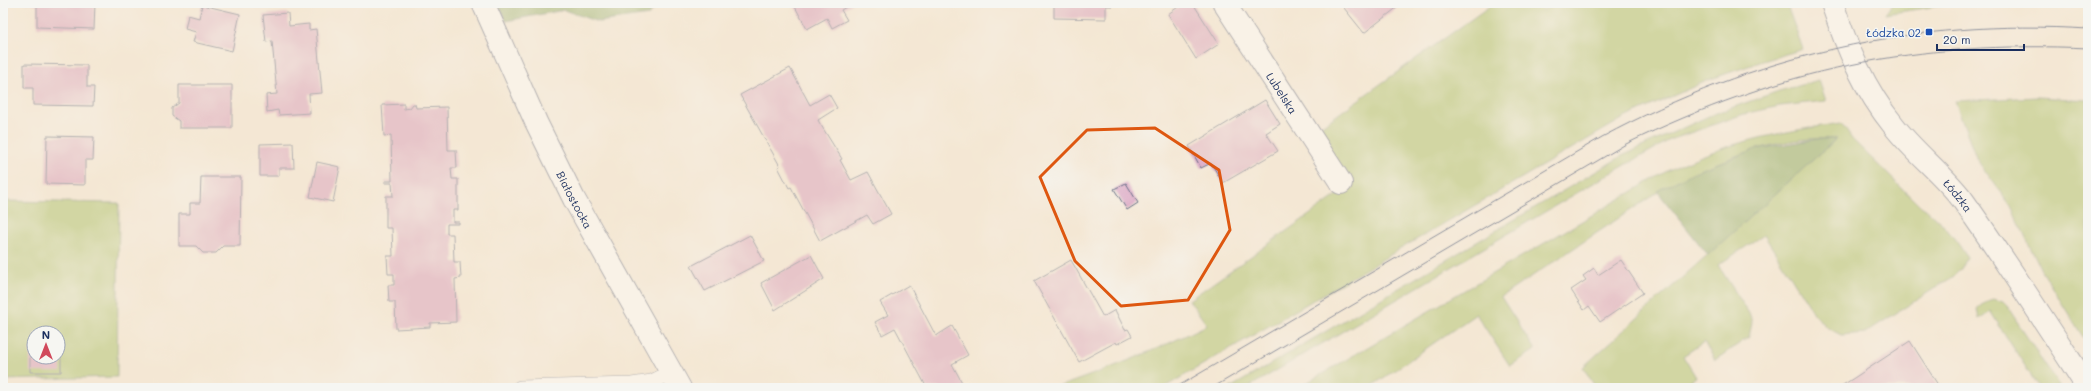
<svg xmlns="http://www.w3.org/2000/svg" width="2091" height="391" viewBox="0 0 2091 391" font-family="Mali,sans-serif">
<rect width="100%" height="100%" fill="#f6f6f2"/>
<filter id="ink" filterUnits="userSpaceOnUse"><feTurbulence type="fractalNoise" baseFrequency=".025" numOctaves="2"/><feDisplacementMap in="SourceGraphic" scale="8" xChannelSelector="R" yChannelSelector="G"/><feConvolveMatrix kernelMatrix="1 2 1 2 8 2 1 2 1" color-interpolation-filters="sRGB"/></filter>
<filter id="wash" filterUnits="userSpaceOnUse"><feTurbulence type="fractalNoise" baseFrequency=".012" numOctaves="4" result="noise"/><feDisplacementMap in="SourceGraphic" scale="16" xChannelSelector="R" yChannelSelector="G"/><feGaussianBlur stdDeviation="0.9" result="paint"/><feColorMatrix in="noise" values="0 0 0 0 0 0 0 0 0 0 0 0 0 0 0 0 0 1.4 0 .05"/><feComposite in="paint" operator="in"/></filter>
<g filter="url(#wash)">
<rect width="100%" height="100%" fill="#f4e7d4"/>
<!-- green -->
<g fill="#a8c167" stroke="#627862" fill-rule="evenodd">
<path d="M1494 3H1538L1543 10 1556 3H1786L1803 49 1763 61 1711 79 1624 118 1163 388H1055C1107 370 1157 350 1207 325L1189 300 1353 184 1316 130Z"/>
<path d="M1893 3H1983L1939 6 1885 14Z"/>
<path d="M1819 80 1826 101 1780 106 1744 114 1670 140 1599 180 1247 388H1230L1622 156 1711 115 1779 91Z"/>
<path d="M2037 97 2088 100V345L2041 270 2011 206 1977 160 1955 101Z"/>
<path d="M1841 123 1852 139 1920 206C1940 218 1954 237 1967 257L1961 269 1954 276 1865 333 1841 335 1826 327 1815 315 1764 235 1718 265 1750 315 1752 323 1749 337 1715 360 1704 342 1683 356 1696 377 1679 388H1596L1583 367 1836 139C1777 134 1709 165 1657 191L1658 192 1501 297 1535 350 1510 366 1476 314 1369 388H1298L1667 171C1727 142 1775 133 1841 123Z"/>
<path d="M3 201 119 203 117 377 3 380ZM34 333H58V357H34Z"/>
<path d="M1994 299 2003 302 2007 306 2060 388H2039L1990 311 1979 319 1977 310 1984 302Z"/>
</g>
<!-- forest -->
<g fill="#86a75c" stroke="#506b5d">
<path d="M498 3H659L649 15 598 22 564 10 506 21Z"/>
<path d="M1818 139H1836L1708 255 1657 191 1694 172 1756 149Z"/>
</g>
<g id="blocks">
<!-- building -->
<g fill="#d89cbd">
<path d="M25 3H95L94 29 37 27V5Z"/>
<path d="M793 3H853L841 10 847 20 832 28 827 18 807 29Z"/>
<path d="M1054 3H1112V6H1106V19L1054 18Z"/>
<path d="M1184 3 1194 5 1219 44 1196 59 1168 14Z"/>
<path d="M1340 3H1403L1364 33Z"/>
<path d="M202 5 240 14 232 51 193 42 196 32 185 29 188 15 199 18Z"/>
<path d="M288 13 289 26 309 24V30L316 29 322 93 309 94 310 113 279 115 278 110 267 112 266 95 277 94 272 41 266 42 263 15Z"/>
<path d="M24 64 87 65V87H94L93 106 33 105V88H24Z"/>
<path d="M790 68 810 105 829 94 837 108 818 120 819 122 842 159 840 160 851 180 868 172 891 214 873 224 867 215 820 241 791 187 789 188 778 167 780 166 740 95Z"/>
<path d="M179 85H232V128H179V121L172 116V108L179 103Z"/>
<path d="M1265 100 1280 124 1266 133 1278 151 1223 183 1211 163 1201 168 1189 146Z"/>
<path d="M404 104V109L410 108 413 104H415L416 108 447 107 448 150H456L457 168H451L452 179H458V210H453V222H459V224H447V234H453L454 262H460L461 278 455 279 456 322 430 323V327L396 329 395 302H389L388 285H394V274H388L387 256H393L392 228H386V196H393L392 183H385V181H392L391 135 384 136 382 105Z"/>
<path d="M47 136 94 137 93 160H85V185L46 184Z"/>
<path d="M293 143 294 168H279V176H260V144Z"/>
<path d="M317 162 340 167 333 202 310 197Z"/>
<path d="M201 177H241L240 246H223L216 253H203L196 246H179V214H190V203H200Z"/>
<path d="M1126 183 1138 203 1127 210 1114 189Z"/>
<path d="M750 235 764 261 705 291 691 266Z"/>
<path d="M811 255 824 279 775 310 761 283Z"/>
<path d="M1071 260 1103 317 1115 310 1125 330 1128 329 1132 336 1117 344 1116 342 1079 362 1034 281Z"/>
<path d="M1621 260 1643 293 1600 322 1589 306 1584 310 1571 290 1586 280 1583 276 1594 268 1598 275Z"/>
<path d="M909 285 936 336 952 326 968 355 952 364 965 388H927L895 328 882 335 875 322 888 315 880 302Z"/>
<path d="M1910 341 1940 388H1838L1854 378Z"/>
<path d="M58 347H61V372H30V348H34V357H58Z"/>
</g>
</g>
</g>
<g filter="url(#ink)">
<use href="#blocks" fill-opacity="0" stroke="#676f87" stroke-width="1"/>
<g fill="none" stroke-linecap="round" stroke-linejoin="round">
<defs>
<path id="lane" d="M520 388 632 385 652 382 672 372"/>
<g id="street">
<path id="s1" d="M483 3 536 122 574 199 680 388"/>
<path id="s2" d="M1224 3 1341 183"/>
<path id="s3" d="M1832 3C1847 48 1864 89 1894 126 1914 152 1942 173 1962 199 2006 261 2047 325 2088 388"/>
</g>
</defs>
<!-- lane casing -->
<use href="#lane" stroke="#676f87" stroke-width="16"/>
<!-- street casing -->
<use href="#street" stroke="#676f87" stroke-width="24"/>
<!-- lane -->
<use href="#lane" stroke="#fff" stroke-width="15"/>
<!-- street -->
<use href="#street" stroke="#fff" stroke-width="22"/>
<!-- tram -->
<g stroke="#1b2f5e" stroke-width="1">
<path d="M1175 388 1602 137C1755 55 1914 18 2088 29"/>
<path d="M1212 388 1626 144C1780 69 1917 40 2088 48"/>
</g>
</g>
</g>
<!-- marked area -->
<path d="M0 0H2091V391H0ZM1155 128 1219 170 1230 230 1188 300 1121 306 1075 261 1040 177 1087 130Z" fill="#f4e7d4" fill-opacity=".55" fill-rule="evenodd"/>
<path fill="none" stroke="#de5710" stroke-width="3" stroke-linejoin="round" d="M1155 128 1219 170 1230 230 1188 300 1121 306 1075 261 1040 177 1087 130Z"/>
<!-- markers -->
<rect fill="#1a4fb4" stroke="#f6f6f2" stroke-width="1.5" x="1925" y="28" width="8" height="8" rx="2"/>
<g text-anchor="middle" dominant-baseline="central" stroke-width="3" stroke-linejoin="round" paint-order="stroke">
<!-- transit labels -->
<g font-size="11" fill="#164399" stroke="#f6f6f2" text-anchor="end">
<text x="1921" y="32">Łódzka 02</text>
</g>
<!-- street labels -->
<g font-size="11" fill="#1b2f5e" stroke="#f6f6f2">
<text stroke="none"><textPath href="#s2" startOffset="107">Lubelska</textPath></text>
<text stroke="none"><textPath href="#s3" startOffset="233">Łódzka</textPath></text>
<text stroke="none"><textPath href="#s1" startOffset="217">Białostocka</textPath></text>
</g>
</g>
<!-- margin -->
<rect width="2091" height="391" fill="none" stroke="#f6f6f2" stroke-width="16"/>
<!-- north arrow -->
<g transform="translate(46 345)"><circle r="19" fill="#f6f6f2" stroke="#9ea6b7"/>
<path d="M0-3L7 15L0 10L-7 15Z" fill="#d1495b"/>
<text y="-6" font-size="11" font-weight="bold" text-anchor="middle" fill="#1b2f5e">N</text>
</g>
<!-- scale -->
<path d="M1937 44v6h87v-6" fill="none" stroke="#1b2f5e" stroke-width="2"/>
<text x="1943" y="44" font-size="12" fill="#1b2f5e" stroke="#f6f6f2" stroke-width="3" paint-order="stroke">20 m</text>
</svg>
